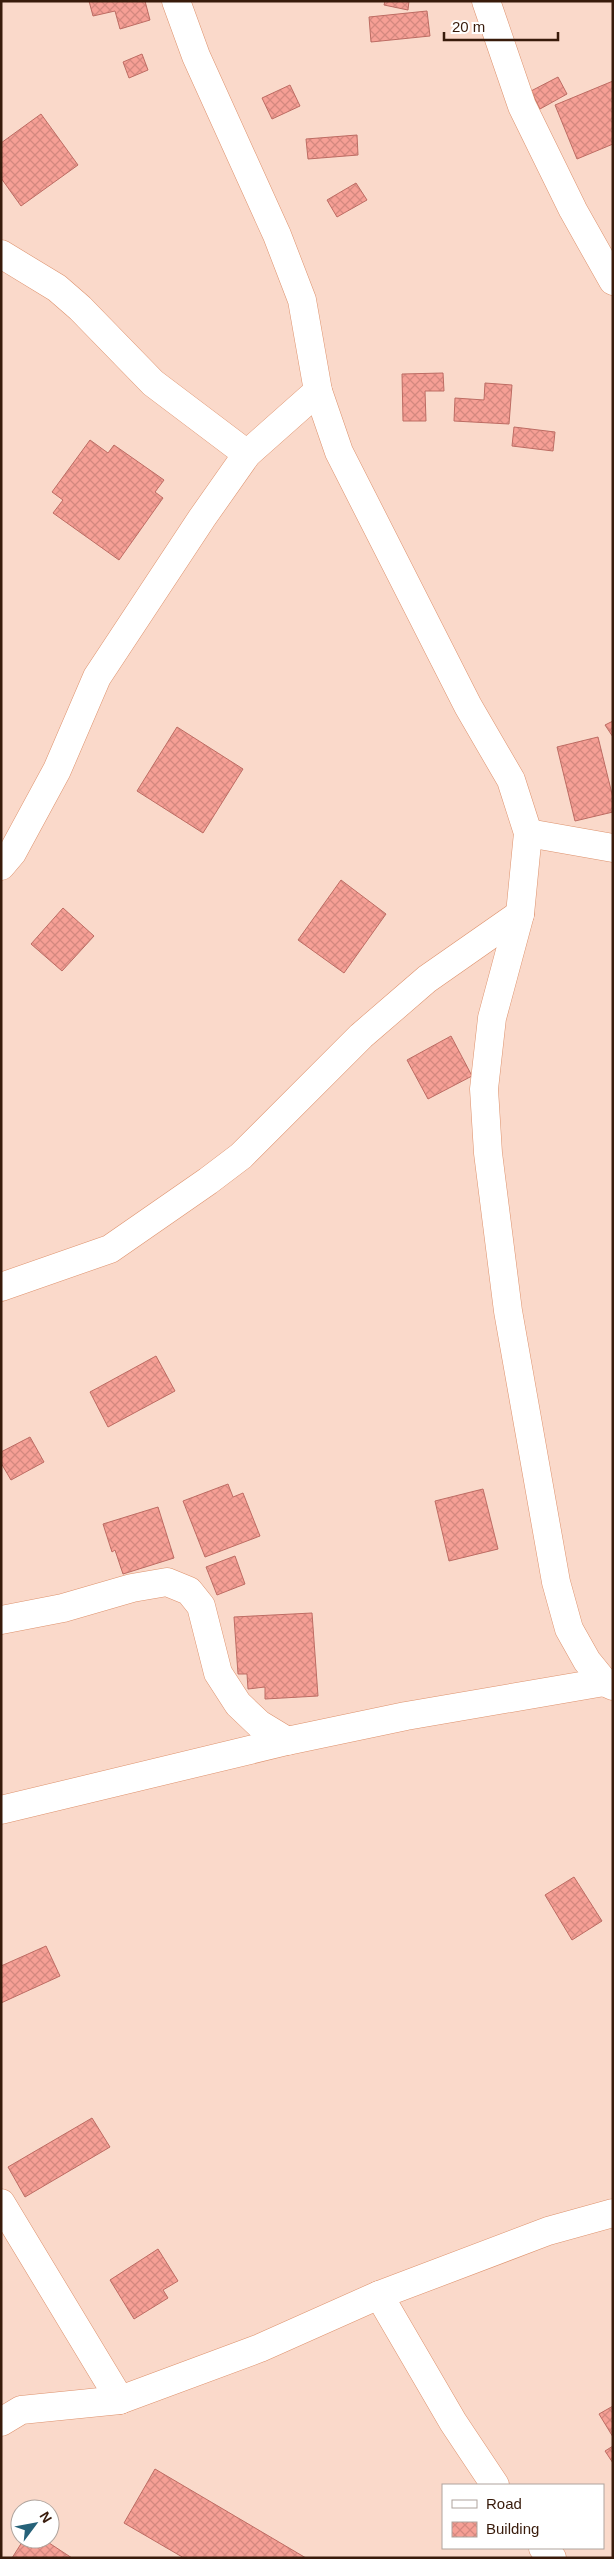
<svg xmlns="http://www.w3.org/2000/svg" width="614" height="2559" viewBox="0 0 614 2559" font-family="Arial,sans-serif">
<defs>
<pattern id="building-cross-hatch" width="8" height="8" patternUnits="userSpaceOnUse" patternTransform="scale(1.25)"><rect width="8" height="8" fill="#f69f95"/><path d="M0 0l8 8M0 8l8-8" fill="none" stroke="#d4887f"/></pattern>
</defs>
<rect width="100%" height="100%" fill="#fad9ca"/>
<!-- building -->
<g fill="url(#building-cross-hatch)" stroke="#bd6c63">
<path d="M89 1H145L150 20 120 29 115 11 93 16Z"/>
<path d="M385 1H409L408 10 384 5Z"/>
<path d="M427 11 430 36 371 42 369 17Z"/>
<path d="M142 54 148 70 129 78 123 62Z"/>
<path d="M558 77 567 94 540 109 531 91Z"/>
<path d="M613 81V144L577 159 555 105Z"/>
<path d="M290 85 300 106 272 119 262 98Z"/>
<path d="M41 114 78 165 21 206 1 178V143Z"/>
<path d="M357 135 358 155 308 159 306 139Z"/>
<path d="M356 183 367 200 337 217 327 200Z"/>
<path d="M443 373 444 391H425L426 421H403L402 374Z"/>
<path d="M485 383 512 385 509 424 454 421 455 398 484 400Z"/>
<path d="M514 427 555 432 553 451 512 446Z"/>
<path d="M90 440 108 453 114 445 164 480 155 492 163 498 119 560 53 513 63 500 52 492Z"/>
<path d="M613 721V737L605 725Z"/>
<path d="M177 727 243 769 203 833 137 791Z"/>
<path d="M598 737 613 798V812L575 821 557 747Z"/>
<path d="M341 880 386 914 344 973 298 940Z"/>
<path d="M63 908 94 936 62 971 31 944Z"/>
<path d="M451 1036 472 1076 428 1099 407 1060Z"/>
<path d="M156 1356 175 1391 108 1427 90 1392Z"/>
<path d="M30 1437 44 1462 11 1480 1 1463V1452Z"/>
<path d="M228 1484 233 1497 243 1493 260 1536 205 1557 183 1501Z"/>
<path d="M483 1489 498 1549 449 1561 435 1501Z"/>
<path d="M158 1507 174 1558 123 1574 115 1550 112 1552 103 1524Z"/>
<path d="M235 1556 245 1584 217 1595 206 1567Z"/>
<path d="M312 1613 318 1696 265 1699V1687L248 1689 247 1674H238L234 1617Z"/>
<path d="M574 1877 602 1921 572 1940 545 1895Z"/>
<path d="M46 1946 60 1976 1 2003V1966Z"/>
<path d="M92 2118 110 2147 25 2197 8 2167Z"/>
<path d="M158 2249 178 2281 163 2290 168 2298 134 2319 110 2280Z"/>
<path d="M613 2406V2437L599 2414Z"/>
<path d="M613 2446V2463L605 2451Z"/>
<path d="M155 2469 306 2558H184L124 2523Z"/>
<path d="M24 2539H43L72 2558H12Z"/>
</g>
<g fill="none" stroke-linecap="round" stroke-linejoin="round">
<defs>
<g id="minor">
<path d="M176 1 196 56 277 235 302 300 318 391 339 452 468 706 511 780 528 833 520 914 492 1018 484 1089 488 1153 508 1311 556 1582 569 1629 587 1661 604 1682 613 1686"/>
<path d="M486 1 522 106 573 210 613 281"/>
<path d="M1 254 57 288 80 308 153 383 247 454"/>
<path d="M528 833 613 848"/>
<path d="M1 866 12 853 57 770 97 677 202 518 247 454 318 391"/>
<path d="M1 1287 110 1249 208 1181 241 1156 361 1036 427 979 520 914"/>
<path d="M1 1620 63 1608 132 1588 167 1582 189 1591 201 1606 218 1673 238 1704 259 1724 287 1741"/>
<path d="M1 1810 287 1741 406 1716 604 1682"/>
<path d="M1 2203 120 2400"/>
<path d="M379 2295 453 2422 495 2485"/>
<path d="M543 2548 552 2558"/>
</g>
<path id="tertiary" d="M1 2422 21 2410 120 2400 260 2348 379 2295 548 2231 613 2213"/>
</defs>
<!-- minor casing -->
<use href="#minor" stroke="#dd916c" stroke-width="29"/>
<!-- tertiary casing -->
<use href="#tertiary" stroke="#dd916c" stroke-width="29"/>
<!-- minor -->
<use href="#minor" stroke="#fff" stroke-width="28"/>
<!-- tertiary -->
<use href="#tertiary" stroke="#fff" stroke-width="28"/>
</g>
<!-- border -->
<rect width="614" height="2559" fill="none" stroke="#381b0b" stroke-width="5"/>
<!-- legend -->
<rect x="442" y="2484" width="162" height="65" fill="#ffffff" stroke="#afa49d"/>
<rect x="452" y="2500" width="25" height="8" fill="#ffffff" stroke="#afa49d"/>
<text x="486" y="2509" font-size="15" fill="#381b0b">Road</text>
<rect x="452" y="2522" width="25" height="15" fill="url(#building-cross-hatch)" stroke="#afa49d"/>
<text x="486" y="2534" font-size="15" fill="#381b0b">Building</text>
<!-- north arrow -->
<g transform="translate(35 2524) rotate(58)"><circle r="24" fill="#ffffff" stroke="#afa49d"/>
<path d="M0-4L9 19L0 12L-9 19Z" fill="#266279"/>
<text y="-8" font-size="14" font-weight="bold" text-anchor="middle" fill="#381b0b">N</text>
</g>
<!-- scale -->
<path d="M444 32v8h114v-8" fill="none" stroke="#381b0b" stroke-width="2.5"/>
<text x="452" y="32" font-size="15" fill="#381b0b" stroke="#ffffff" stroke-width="4" paint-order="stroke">20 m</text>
</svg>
